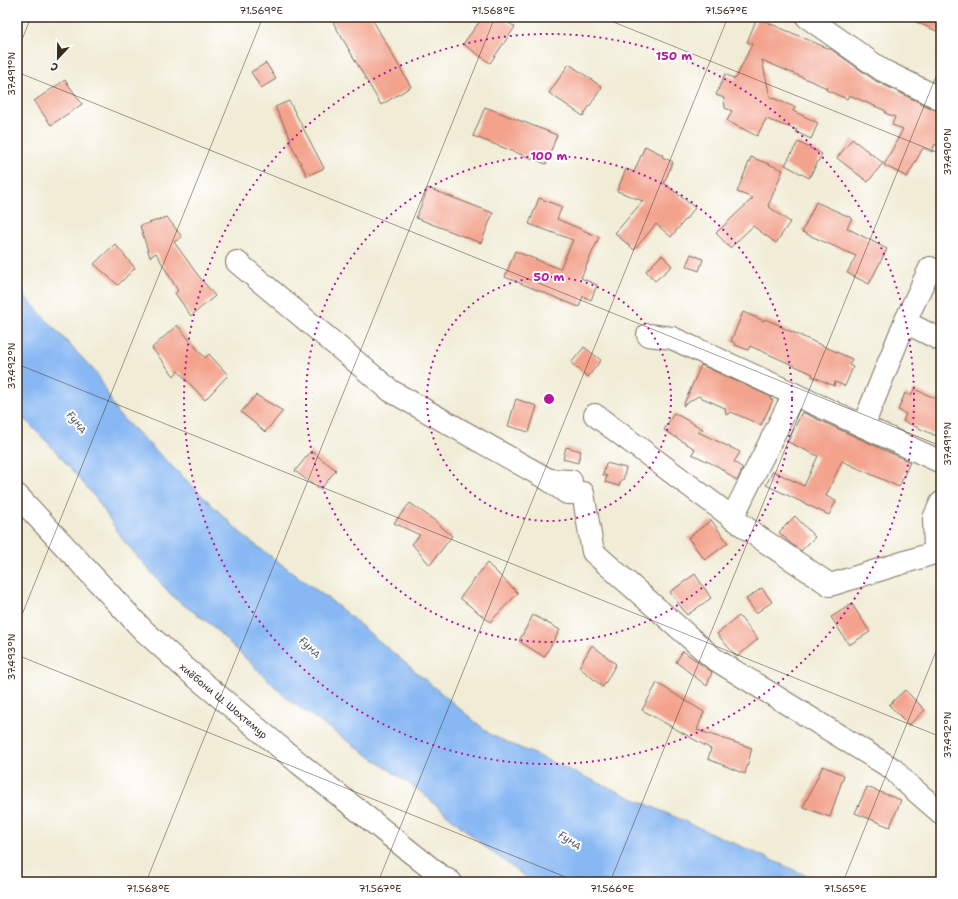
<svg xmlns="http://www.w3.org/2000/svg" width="958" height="899" viewBox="0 0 958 899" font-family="'Shantell Sans',sans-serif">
<rect width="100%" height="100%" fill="#fff"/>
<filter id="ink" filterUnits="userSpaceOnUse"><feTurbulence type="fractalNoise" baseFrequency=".025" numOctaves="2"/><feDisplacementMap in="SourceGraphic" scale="8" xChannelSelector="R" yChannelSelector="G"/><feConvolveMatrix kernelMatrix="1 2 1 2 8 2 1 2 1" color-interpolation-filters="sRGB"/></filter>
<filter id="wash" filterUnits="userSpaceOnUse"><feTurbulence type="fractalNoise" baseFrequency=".012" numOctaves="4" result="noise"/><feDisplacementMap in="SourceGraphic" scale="16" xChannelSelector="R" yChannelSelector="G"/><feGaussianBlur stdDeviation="0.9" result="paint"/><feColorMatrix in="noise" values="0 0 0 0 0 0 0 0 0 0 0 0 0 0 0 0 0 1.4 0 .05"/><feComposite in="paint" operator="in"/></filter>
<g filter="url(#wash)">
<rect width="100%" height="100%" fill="#f1ecd6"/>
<!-- water -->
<path fill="#88b8f3" stroke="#627188" d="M17 288 98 375 117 413 246 538 334 603 491 735 821 882H532L483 845 417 789 290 701 209 623 174 598 123 540 96 498 51 446 17 412Z"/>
<g id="blocks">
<!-- building -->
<g fill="#f3a28c">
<path d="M330 17H371L411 87 381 105Z"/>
<path d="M483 17H500L515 27 490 63 463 44Z"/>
<path d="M905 17H941V33Z"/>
<path d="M757 18 832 50 876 81 935 110 941 111V147L935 144 932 152 923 148 907 177 884 165 903 129 892 125 895 117 885 113 886 111 849 95 847 99 826 90 827 88 762 60 770 97 795 107 793 111 818 123 811 139 796 132 797 130 766 119 757 136 727 121 732 111 725 108 724 98 716 95 725 74 735 79 737 76 752 44 747 42Z"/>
<path d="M266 63 276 79 261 88 251 72Z"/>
<path d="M569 64 602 87 583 116 549 93Z"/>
<path d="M65 80 82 104 51 125 34 101Z"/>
<path d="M289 101 324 168 307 176 289 140 291 139 275 107Z"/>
<path d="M485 107 557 135 546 164 473 136Z"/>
<path d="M852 139 883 163 868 182 837 158Z"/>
<path d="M798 142 822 154 809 178 785 165Z"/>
<path d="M645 146 663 155 662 157 673 162 664 183 695 208 671 237 656 224 634 250 615 233 643 201 617 191 626 169 634 172Z"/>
<path d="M751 157 783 170 768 206 790 222 776 243 753 226 730 248 716 233 753 198 737 192Z"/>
<path d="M428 188 493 213 481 243 416 218Z"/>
<path d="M539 198 562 207 557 219 599 237 581 278 597 285 591 300 583 296 579 307 505 277 515 251 560 269 573 240 529 224Z"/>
<path d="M816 202 852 218 847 228 887 249 869 284 847 273 856 256 802 232Z"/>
<path d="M167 217 182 237 174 242 197 274 215 296 191 316 175 293 178 291 156 253 150 257 140 226Z"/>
<path d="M115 244 135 268 118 285 94 264Z"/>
<path d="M691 254 703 259 699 271 686 266Z"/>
<path d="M662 255 672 266 655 281 646 271Z"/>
<path d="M743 312 764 321 765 319 779 325V326L852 359 849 365 853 367 845 386 835 382 834 386 812 376 813 374 750 346 748 350 735 345 736 344 731 341Z"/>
<path d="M177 325 205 358 209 354 228 375 205 400 178 371 174 376 152 348Z"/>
<path d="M584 347 601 360 588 377 571 363Z"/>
<path d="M701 365 771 397 770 399 773 400 761 425 731 412 726 415 725 408 698 396 683 406Z"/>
<path d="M914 389 941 401V438L903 421 906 414 898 410 905 393 911 396Z"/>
<path d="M256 395 283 411 265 432 241 412Z"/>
<path d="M516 399 537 406 529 432 508 426Z"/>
<path d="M802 412 910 462 899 487 842 461 826 496 836 501 829 515 766 485 773 471 804 486 818 456 788 442Z"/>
<path d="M674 413 703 429 698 432 740 452 734 462 743 468 737 481 719 467 692 454 695 449 664 430Z"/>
<path d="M566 447 581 451 578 463 563 459Z"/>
<path d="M311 451 336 470 320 490 295 471Z"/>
<path d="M606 463 626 468 623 480H621L619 486 605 482 607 476 603 475Z"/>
<path d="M410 503 434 520 452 536 430 565 412 544 420 535 394 523Z"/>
<path d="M795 516 815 537 801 551 790 543 779 532Z"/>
<path d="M711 520 728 543 705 560 688 538Z"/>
<path d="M487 563 518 593 490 622 460 598Z"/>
<path d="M695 574 711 598 687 615 670 592Z"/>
<path d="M762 588 772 602 756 613 746 599Z"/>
<path d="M852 604 870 632 849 645 831 617Z"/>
<path d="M533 615 560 630 544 657 519 641Z"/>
<path d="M739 616 758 639 737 657 717 634Z"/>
<path d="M592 645 616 664 603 687 579 667Z"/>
<path d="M683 651 712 672 707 686 676 662Z"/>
<path d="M657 683 704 712 697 730 752 748 745 774 708 759 711 749 642 710Z"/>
<path d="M905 690 925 710 909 725 889 705Z"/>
<path d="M823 766 844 775 830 817 803 807Z"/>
<path d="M867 787 901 800 890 827 855 813Z"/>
</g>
</g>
</g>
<g filter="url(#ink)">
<use href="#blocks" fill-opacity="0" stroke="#7b6e5e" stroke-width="1"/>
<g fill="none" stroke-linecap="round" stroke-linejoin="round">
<defs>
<g id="minor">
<path d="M807 17 882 70 941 99"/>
<path d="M237 262 391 391 549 480"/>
<path d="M905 322 941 340"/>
<path d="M648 335 672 338 941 462"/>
<path d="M595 415 757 536 830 585 941 551"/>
<path d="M863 426 905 322 930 268 941 273"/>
<path d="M571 481 549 480 567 493H583L593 552 713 658 893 769 904 781 941 813"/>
<path d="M732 518 794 394"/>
<path d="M935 552 934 518 941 503"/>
</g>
<g id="major">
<path id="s1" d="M17 495 143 630 184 667 300 764 438 874 451 882"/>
</g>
</defs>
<!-- minor casing -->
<use href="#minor" stroke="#7b6e5e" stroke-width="24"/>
<!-- major casing -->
<use href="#major" stroke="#7b6e5e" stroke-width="24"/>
<!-- minor -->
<use href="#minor" stroke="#fff" stroke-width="22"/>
<!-- major -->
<use href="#major" stroke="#fff" stroke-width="22"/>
</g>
</g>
<!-- ticks -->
<path fill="none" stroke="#3b2a1e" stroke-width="1" stroke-opacity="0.45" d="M601 17 941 154M17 52 31 17M17 72 941 446M17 364 941 737M17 627 263 17M17 655 578 882M146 882 495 17M378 882 728 17M610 882 941 64M843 882 941 639"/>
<!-- distance rings -->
<g fill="none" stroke="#b5179e" stroke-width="2" stroke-dasharray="2 4">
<circle cx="549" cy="399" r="122"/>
<circle cx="549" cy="399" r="243"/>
<circle cx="549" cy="399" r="365"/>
</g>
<g text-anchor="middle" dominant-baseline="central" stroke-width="4" stroke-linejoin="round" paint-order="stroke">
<!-- street labels -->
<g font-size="10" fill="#3b2a1e" stroke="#fff">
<text stroke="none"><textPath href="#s1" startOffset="292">хиёбони Ш. Шоҳтемур</textPath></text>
</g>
<!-- water labels -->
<g font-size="11" font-style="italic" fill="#565c69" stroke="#fff">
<text transform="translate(77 422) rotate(47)">Ғунд</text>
<text transform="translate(310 647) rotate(39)">Ғунд</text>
<text transform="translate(570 840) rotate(29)">Ғунд</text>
</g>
</g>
<circle cx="549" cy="399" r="6" fill="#b5179e" stroke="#fff" stroke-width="2"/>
<g font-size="12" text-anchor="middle" font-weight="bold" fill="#b5179e" stroke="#fff" stroke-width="4" stroke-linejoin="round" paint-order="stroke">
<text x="674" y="60">150 m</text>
<text x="549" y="160">100 m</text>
<text x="549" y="281">50 m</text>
</g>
<!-- margin -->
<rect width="958" height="899" fill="none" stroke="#fff" stroke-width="44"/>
<!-- north arrow -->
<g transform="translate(58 58) rotate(202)" stroke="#ffffff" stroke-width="3" paint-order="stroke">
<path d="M0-3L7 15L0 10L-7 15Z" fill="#3b2a1e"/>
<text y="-6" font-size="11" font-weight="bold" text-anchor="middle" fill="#3b2a1e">С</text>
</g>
<rect x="22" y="22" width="914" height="855" fill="none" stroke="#3b2a1e" stroke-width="1.5"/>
<g font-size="10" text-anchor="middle" fill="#3b2a1e">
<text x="261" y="14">71.569°E</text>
<text x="493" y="14">71.568°E</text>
<text x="726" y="14">71.567°E</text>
<text transform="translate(11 74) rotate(-90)" y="4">37.491°N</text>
<text transform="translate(947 152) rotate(-90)" y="4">37.490°N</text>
<text transform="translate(11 366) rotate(-90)" y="4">37.492°N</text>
<text transform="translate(947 444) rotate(-90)" y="4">37.491°N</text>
<text transform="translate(11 657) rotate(-90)" y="4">37.493°N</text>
<text transform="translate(947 735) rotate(-90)" y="4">37.492°N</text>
<text x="148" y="892">71.568°E</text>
<text x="380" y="892">71.567°E</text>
<text x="612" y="892">71.566°E</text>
<text x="845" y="892">71.565°E</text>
</g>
</svg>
